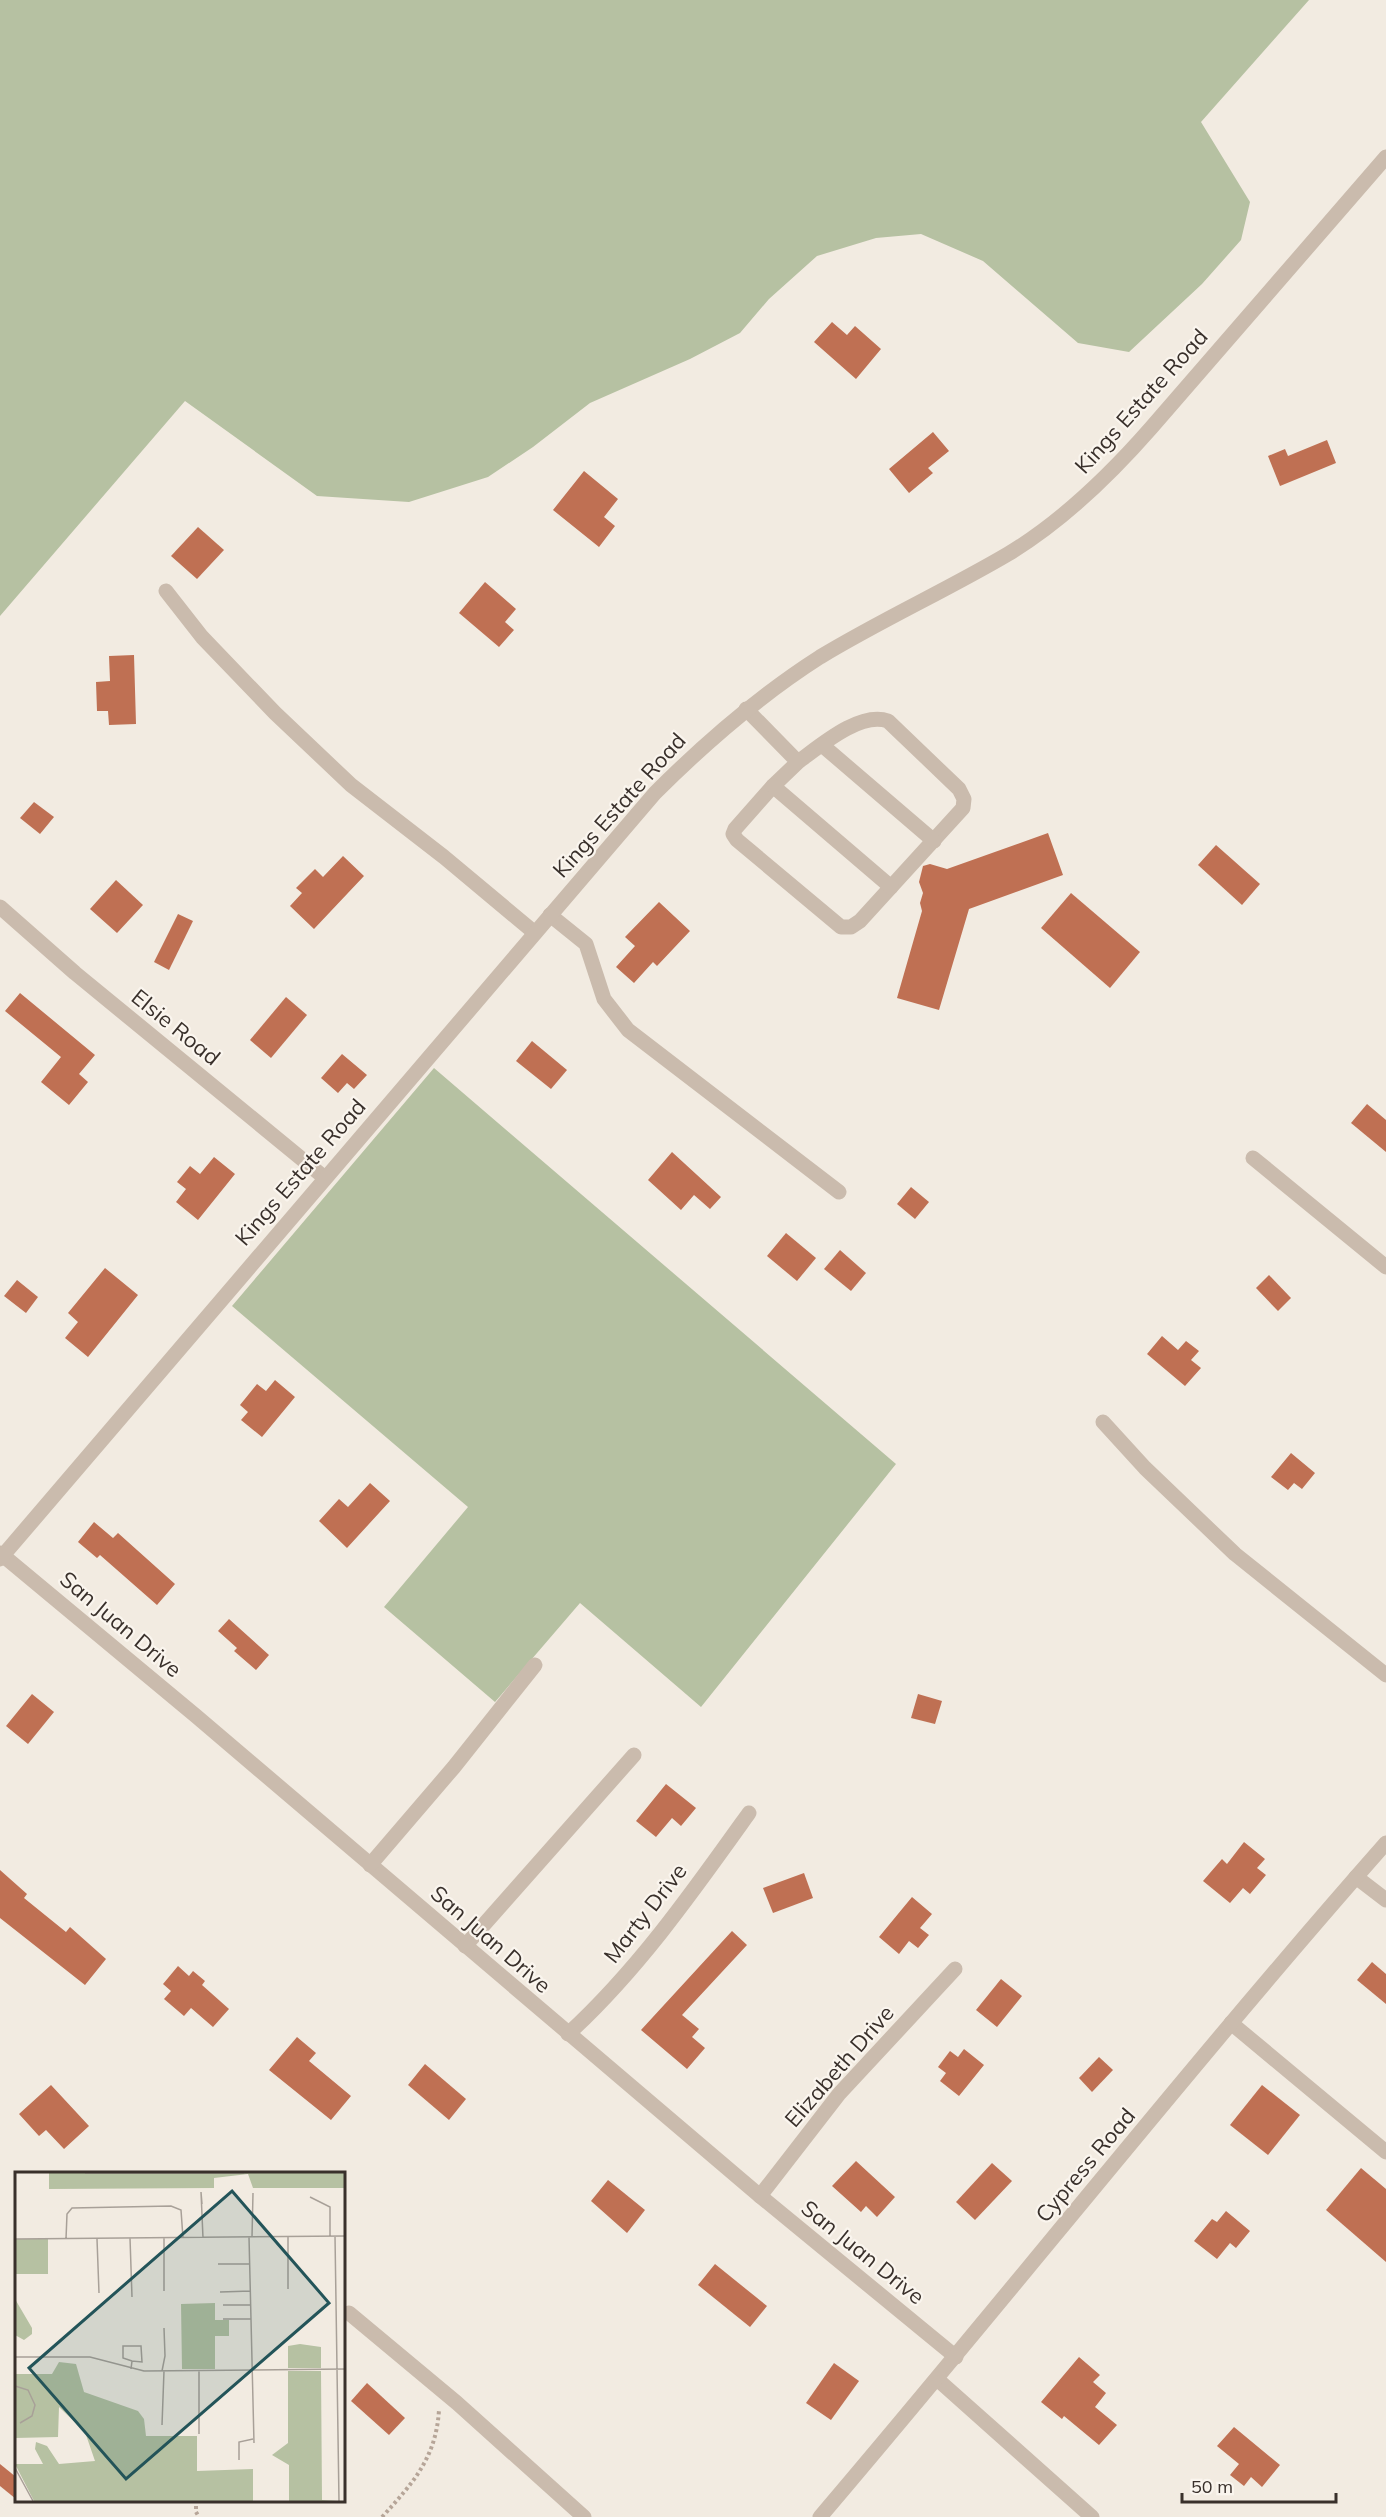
<svg xmlns="http://www.w3.org/2000/svg" width="1386" height="2517" viewBox="0 0 1386 2517" font-family="Mulish,sans-serif">
<rect width="100%" height="100%" fill="#f2ebe1"/>
<!-- green -->
<g fill="#b6c1a2">
<path d="M0 0H1309L1201 122 1250 202 1241 240 1202 284 1129 352 1078 343 983 261 921 234 876 238 817 256 769 299 740 333 690 359 590 403 533 447 488 477 409 502 317 496 185 401 0 616Z"/>
<path d="M434 1068 896 1464 701 1707 580 1603 495 1702 384 1607 468 1507 232 1306Z"/>
</g>
<!-- building -->
<g fill="#bf7053">
<path d="M832 322 847 335 855 326 881 349 856 379 814 342Z"/>
<path d="M933 432 949 451 928 468 933 473 909 493 889 469Z"/>
<path d="M1327 440 1336 463 1280 486 1268 456 1285 449 1288 456Z"/>
<path d="M584 471 618 499 604 517 615 526 599 547 553 510Z"/>
<path d="M198 527 224 550 197 579 171 556Z"/>
<path d="M485 582 516 609 505 622 514 630 499 647 459 613Z"/>
<path d="M134 655 136 724 109 725 108 711H97L96 682 110 681 109 656Z"/>
<path d="M34 802 54 817 40 834 20 818Z"/>
<path d="M1048 833 1063 875 969 909 939 1010 897 998 922 911 920 903 923 893 919 882 923 866 930 864 947 869Z"/>
<path d="M1216 845 1260 884 1242 905 1198 865Z"/>
<path d="M343 856 364 876 314 929 290 906 302 893 296 888 315 869 323 877Z"/>
<path d="M116 880 143 905 117 933 90 909Z"/>
<path d="M1071 893 1140 952 1110 988 1041 928Z"/>
<path d="M659 902 690 931 657 966 653 962 634 983 616 967 635 946 625 937Z"/>
<path d="M178 914 193 921 169 970 154 962Z"/>
<path d="M20 993 95 1055 79 1074 88 1082 69 1105 41 1082 61 1057 5 1011Z"/>
<path d="M286 997 307 1015 271 1058 250 1040Z"/>
<path d="M532 1041 567 1070 551 1089 516 1061Z"/>
<path d="M342 1054 367 1075 354 1089 347 1083 338 1093 321 1078Z"/>
<path d="M1367 1104 1386 1120V1152L1351 1123Z"/>
<path d="M672 1152 721 1197 710 1209 694 1195 681 1210 648 1180Z"/>
<path d="M214 1157 235 1174 198 1220 176 1202 186 1189 177 1182 190 1166 200 1174Z"/>
<path d="M911 1187 929 1202 915 1219 897 1204Z"/>
<path d="M786 1233 816 1258 797 1281 767 1256Z"/>
<path d="M840 1250 866 1273 851 1291 824 1269Z"/>
<path d="M105 1268 138 1295 88 1357 65 1338 78 1322 68 1313Z"/>
<path d="M1269 1275 1291 1298 1278 1311 1256 1288Z"/>
<path d="M17 1280 38 1297 26 1313 4 1296Z"/>
<path d="M1162 1336 1178 1350 1186 1341 1199 1351 1191 1360 1201 1368 1185 1386 1147 1354Z"/>
<path d="M275 1380 295 1397 262 1437 241 1420 248 1412 240 1405 257 1384 266 1391Z"/>
<path d="M1291 1453 1315 1473 1302 1489 1294 1483 1288 1490 1271 1477Z"/>
<path d="M370 1483 390 1501 347 1548 319 1521 339 1499 348 1507Z"/>
<path d="M94 1522 113 1538 118 1533 175 1584 157 1605 100 1555 97 1558 78 1542Z"/>
<path d="M229 1619 269 1655 256 1670 234 1651 237 1648 218 1631Z"/>
<path d="M32 1694 54 1712 28 1744 6 1726Z"/>
<path d="M918 1694 942 1701 935 1724 911 1718Z"/>
<path d="M666 1784 696 1808 681 1826 672 1818 656 1837 636 1821Z"/>
<path d="M1244 1842 1265 1859 1257 1868 1266 1875 1250 1894 1243 1888 1230 1903 1203 1881 1222 1859 1227 1864Z"/>
<path d="M0 1870 27 1894 24 1898 66 1932 70 1927 106 1959 85 1985 0 1918Z"/>
<path d="M804 1873 813 1898 773 1913 763 1888Z"/>
<path d="M912 1897 932 1914 920 1928 929 1935 918 1948 909 1941 899 1954 879 1937Z"/>
<path d="M732 1931 747 1945 682 2015 699 2029 692 2037 705 2048 687 2069 641 2030Z"/>
<path d="M1372 1962 1386 1974V2004L1357 1980Z"/>
<path d="M178 1966 189 1976 193 1971 205 1981 202 1985 229 2009 213 2027 191 2008 184 2016 164 1999 171 1991 163 1984Z"/>
<path d="M1001 1979 1022 1996 997 2027 976 2010Z"/>
<path d="M297 2037 316 2053 309 2061 351 2096 331 2120 269 2070Z"/>
<path d="M964 2049 984 2065 959 2096 940 2081 946 2073 938 2067 950 2051 958 2057Z"/>
<path d="M1099 2057 1113 2070 1092 2092 1079 2078Z"/>
<path d="M425 2064 466 2099 449 2120 408 2085Z"/>
<path d="M51 2085 89 2126 64 2149 46 2130 39 2136 19 2114Z"/>
<path d="M1262 2085 1300 2115 1268 2155 1230 2125Z"/>
<path d="M856 2161 895 2197 877 2217 866 2206 861 2212 832 2186Z"/>
<path d="M992 2163 1012 2181 975 2220 956 2202Z"/>
<path d="M1361 2168 1386 2189V2262L1326 2210Z"/>
<path d="M608 2180 645 2210 627 2233 591 2201Z"/>
<path d="M1226 2211 1250 2231 1236 2248 1230 2243 1217 2259 1194 2241 1212 2219 1217 2222Z"/>
<path d="M715 2264 767 2306 750 2327 698 2285Z"/>
<path d="M1079 2357 1100 2375 1093 2382 1106 2393 1095 2407 1117 2425 1099 2445 1064 2416 1062 2419 1041 2402Z"/>
<path d="M834 2363 859 2381 831 2420 806 2403Z"/>
<path d="M367 2383 405 2418 389 2435 351 2401Z"/>
<path d="M1234 2427 1280 2465 1262 2487 1251 2477 1244 2486 1230 2475 1239 2464 1217 2446Z"/>
<path d="M0 2464 16 2477V2499L0 2486Z"/>
</g>
<g fill="none" stroke-linecap="round" stroke-linejoin="round">
<!-- path -->
<g stroke="#b6a598" stroke-width="4" stroke-dasharray="3 3" stroke-linecap="butt">
<path d="M196 2500V2512L199 2517"/>
<path d="M382 2517C413 2483 436 2458 439 2410"/>
</g>
<!-- minor -->
<g stroke="#cabbad" stroke-width="15">
<path d="M166 591 202 637 275 713 351 785 444 857 535 933"/>
<path d="M746 709 798 762 773 786 735 829 733 834 737 840 841 927H851L860 921 963 808 964 799 959 789 888 721C860 711 820 746 798 762"/>
<path d="M822 745 934 841"/>
<path d="M773 786 891 887"/>
<path d="M0 907 75 973 325 1178"/>
<path d="M550 915 586 944 604 999 628 1030 839 1192"/>
<path d="M1253 1158 1386 1267"/>
<path d="M1103 1422 1145 1468 1235 1554 1386 1675"/>
<path d="M0 1553 196 1716 760 2196 956 2357"/>
<path d="M0 1559 655 793C706 742 759 696 820 657 881 620 947 590 1008 554 1063 521 1109 476 1151 428L1386 157"/>
<path d="M370 1865 454 1767 535 1665"/>
<path d="M1356 1877 1386 1900"/>
<path d="M465 1946 634 1755"/>
<path d="M1231 2023 1386 2152"/>
<path d="M568 2034C638 1970 694 1890 749 1813"/>
<path d="M760 2196 839 2094 955 1969"/>
<path d="M349 2313 457 2403 584 2517"/>
<path d="M937 2379 1092 2517"/>
<path d="M820 2517C1010 2294 1192 2063 1386 1843"/>
</g>
</g>
<g text-anchor="middle" dominant-baseline="central" stroke-width="4.5" stroke-linejoin="round" paint-order="stroke">
<!-- street labels -->
<g font-size="22" fill="#39302b" stroke="#faf5ee">
<text transform="translate(1141 401) rotate(-48)">Kings Estate Road</text>
<text transform="translate(619 805) rotate(-48)">Kings Estate Road</text>
<text transform="translate(176 1027) rotate(39)">Elsie Road</text>
<text transform="translate(300 1172) rotate(-49)">Kings Estate Road</text>
<text transform="translate(121 1624) rotate(40)">San Juan Drive</text>
<text transform="translate(645 1913) rotate(-52)">Marty Drive</text>
<text transform="translate(491 1939) rotate(41)">San Juan Drive</text>
<text transform="translate(839 2066) rotate(-49)">Elizabeth Drive</text>
<text transform="translate(1085 2165) rotate(-50)">Cypress Road</text>
<text transform="translate(863 2252) rotate(39)">San Juan Drive</text>
</g>
</g>
<!-- overview -->
<g transform="translate(15 2172)">
<rect width="330" height="330" fill="#f2ebe1"/>
<path d="M34 1H330V16H238L233 2 199 6V16L34 17ZM0 67H33V102H0ZM0 127 17 156V162L9 168 0 163ZM200 131V148H214V164H200V197H167L166 132ZM285 172 306 175V196H273V174ZM44 190 61 192 69 220 123 239 129 247 131 264H182V299L238 297V329H19L0 292H28L20 277 21 270 32 274 44 292 80 289 70 260 44 235 43 265 0 266V202H37ZM273 199H306L307 328 322 329H274V293L257 283 273 271Z" fill="#b6c1a2"/>
<path fill="none" stroke="#a8a098" stroke-width="1.5" d="M70 1H229M295 25 315 35V64M187 32 186 20 188 66M320 64 324 329M234 65 239 271M237 65 238 21M273 65V117M115 66 117 125M0 67 330 64M51 67 52 42 57 36 156 34 166 38 168 66M82 67 84 121M203 92H235M149 119V66M205 120 236 119M208 133H236M208 147H236M0 185H75L129 199 330 197M116 197 117 189 127 190 126 174H108V186L117 189M184 198V262M147 199 150 184 149 156M0 214 13 218 20 233 17 244 5 251M147 253 149 199M224 288V270L238 267M0 296 18 329"/>
<path fill="#235459" fill-opacity="0.15" stroke="#235459" stroke-width="3" d="M217 19 314 131 111 307 14 196Z"/>
<rect width="330" height="330" fill="none" stroke="#39302b" stroke-width="3"/>
</g>
<!-- scale -->
<path d="M1182 2493v9h154v-9" fill="none" stroke="#39302b" stroke-width="3"/>
<text x="1191" y="2493" font-size="18" fill="#39302b" stroke="#faf5ee" stroke-width="4.5" paint-order="stroke">50 m</text>
</svg>
